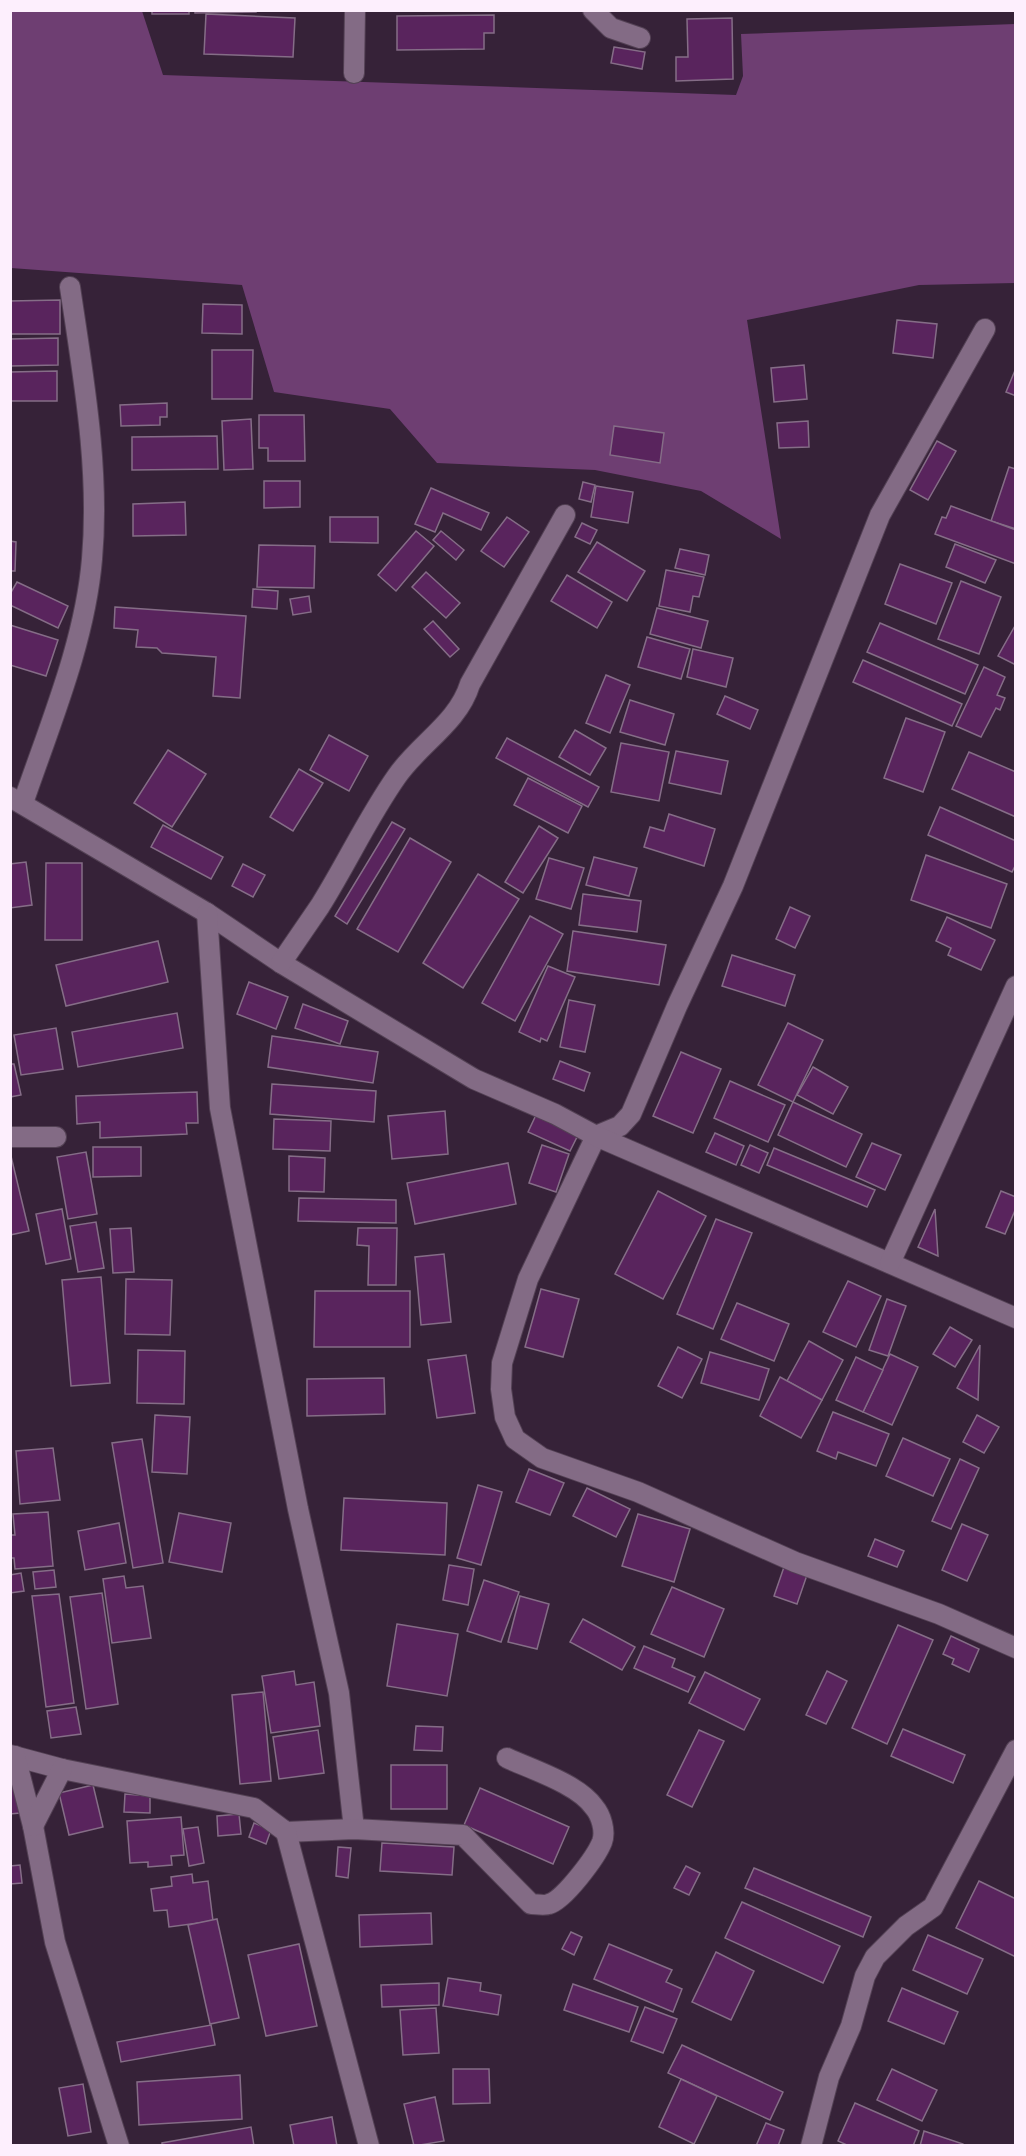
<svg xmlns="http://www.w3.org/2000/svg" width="1026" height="2156" viewBox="0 0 1026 2156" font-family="'Roboto Condensed',sans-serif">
<rect width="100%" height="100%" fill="#362238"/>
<!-- green -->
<path fill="#6e3e72" d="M10 11H142L163 75 736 95 743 76 741 34 1015 24V283L919 285 747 320 781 539 701 491 595 470 437 463 390 409 274 392 242 285 11 268Z"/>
<!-- building -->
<g fill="#59245d" stroke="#856d87" stroke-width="1.5">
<rect x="152" y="10" width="37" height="4"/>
<path d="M195 10H256V12L195 13Z"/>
<path d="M206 14 295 18 293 57 204 54Z"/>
<path d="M494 15V33H484V49L397 50V16Z"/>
<path d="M732 18 733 79 676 81V57H688L687 19Z"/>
<path d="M614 47 645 52 642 69 611 63Z"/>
<path d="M60 300V334H10V301Z"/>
<path d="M203 304 242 305V334L202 333Z"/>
<path d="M897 320 937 324 933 358 893 353Z"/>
<path d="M58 338V365L10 366V339Z"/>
<path d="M212 350H253L252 399H212Z"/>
<path d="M804 365 807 399 774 402 771 368Z"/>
<path d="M1016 368V396L1006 392Z"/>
<path d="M57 371V401H10V372Z"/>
<path d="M167 403V417H160V425L121 426 120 405Z"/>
<path d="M259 415H304L305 461H268V448H259Z"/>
<path d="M251 419 253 469 224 470 222 421Z"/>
<path d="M808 421 809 447 779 448 777 423Z"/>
<path d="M614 426 664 433 660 463 610 455Z"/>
<path d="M217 436 218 469 132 470V437Z"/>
<path d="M937 441 956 451 928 500 910 490Z"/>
<path d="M1009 467 1016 469V529L991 521Z"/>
<path d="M264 481H300V507L264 508Z"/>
<path d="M583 482 595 485 591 502 579 499Z"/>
<path d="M596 486 633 492 628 523 591 517Z"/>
<path d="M431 488 489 513 481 530 443 513 435 532 415 524Z"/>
<path d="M185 502 186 535 133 536V504Z"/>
<path d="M951 506 1016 530V564L935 534 942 517 946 518Z"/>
<path d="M330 517H378V543L330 542Z"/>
<path d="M507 517 529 532 504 567 481 551Z"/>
<path d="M582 523 597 530 590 544 575 537Z"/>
<path d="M416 531 434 546 396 591 378 575Z"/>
<path d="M441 531 464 550 456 560 433 540Z"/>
<path d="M10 541 16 542 15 571H10Z"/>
<path d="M597 542 645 571 627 601 578 572Z"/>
<path d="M955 544 996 560 985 583 946 567Z"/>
<path d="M259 545 315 546 314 588 257 587Z"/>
<path d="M680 549 709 555 705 575 675 568Z"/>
<path d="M900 564 952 583 936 624 885 604Z"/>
<path d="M666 570 704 577 699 597 693 596 690 612 659 606Z"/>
<path d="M426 572 460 603 446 618 412 587Z"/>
<path d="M567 575 612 602 597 628 551 601Z"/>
<path d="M961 581 1001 597 979 654 938 639Z"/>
<path d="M17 582 68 606 58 628 10 605V594Z"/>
<path d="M253 589 278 591 277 609 252 607Z"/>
<path d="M309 596 311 612 293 615 290 599Z"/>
<path d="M115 607 246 616 240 698 213 696 216 657 162 653 157 648 136 647 138 630 114 628Z"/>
<path d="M657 608 708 621 701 648 650 634Z"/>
<path d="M433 621 459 649 450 657 424 629Z"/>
<path d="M880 623 978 665 965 694 867 652Z"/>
<path d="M1016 624V665L998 656Z"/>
<path d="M10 625 58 640 46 676 10 665Z"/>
<path d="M647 637 690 649 681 679 638 667Z"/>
<path d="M693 649 733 658 726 687 687 677Z"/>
<path d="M863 660 962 704 952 726 853 682Z"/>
<path d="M984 667 1005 677 997 695 1005 698 1000 710 996 708 981 737 956 726Z"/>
<path d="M606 675 630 685 610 733 586 723Z"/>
<path d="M725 696 758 710 750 729 717 714Z"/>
<path d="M630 700 674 714 665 745 620 732Z"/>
<path d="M906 718 945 732 923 792 884 778Z"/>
<path d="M575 730 606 748 590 775 559 757Z"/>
<path d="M329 735 368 756 349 791 310 770Z"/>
<path d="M507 738 599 787 588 807 496 758Z"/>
<path d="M621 743 669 752 659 801 611 792Z"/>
<path d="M168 750 206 774 172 827 134 803Z"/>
<path d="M676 751 728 761 721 794 669 783Z"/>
<path d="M969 752 1016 772V817L952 789Z"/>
<path d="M299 769 323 783 293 831 270 817Z"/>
<path d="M528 778 582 806 568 833 514 805Z"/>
<path d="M940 807 1016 841V864L1012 872 928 835Z"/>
<path d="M669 814 715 829 704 866 644 847 650 827 664 831Z"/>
<path d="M392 822 405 829 347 924 335 916Z"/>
<path d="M163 825 223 857 211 879 151 847Z"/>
<path d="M539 826 558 838 523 893 505 882Z"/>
<path d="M410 838 451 862 398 952 357 929Z"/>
<path d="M926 855 1007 884 991 928 911 900Z"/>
<path d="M594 857 637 868 629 896 586 885Z"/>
<path d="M549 858 584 868 571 909 536 899Z"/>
<path d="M26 862 32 905 10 908V864Z"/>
<path d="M46 863H82V940H45Z"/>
<path d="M243 864 265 875 253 897 232 886Z"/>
<path d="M478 874 519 899 463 988 423 963Z"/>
<path d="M583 894 641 901 637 932 579 925Z"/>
<path d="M790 907 810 916 795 948 776 939Z"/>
<path d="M530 916 563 934 515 1021 482 1003Z"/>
<path d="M947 917 995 940 981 970 948 955 951 948 936 941Z"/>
<path d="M573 931 666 945 659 985 567 971Z"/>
<path d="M158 941 168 982 66 1006 56 965Z"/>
<path d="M732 955 795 975 785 1006 722 986Z"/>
<path d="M548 966 575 977 547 1041 541 1038 540 1042 519 1032Z"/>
<path d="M249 982 288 997 276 1029 237 1014Z"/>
<path d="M569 1000 595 1005 585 1052 560 1047Z"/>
<path d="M303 1004 348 1021 340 1044 295 1028Z"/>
<path d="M177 1013 183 1048 78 1067 72 1032Z"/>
<path d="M788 1023 823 1040 793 1102 758 1085Z"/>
<path d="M56 1028 63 1069 21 1075 14 1035Z"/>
<path d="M272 1036 378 1052 373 1083 268 1067Z"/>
<path d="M681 1052 721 1069 693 1133 653 1116Z"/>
<path d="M560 1061 590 1073 584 1091 553 1079Z"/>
<path d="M10 1064H14L21 1095 10 1097Z"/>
<path d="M813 1067 848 1087 833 1114 797 1095Z"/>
<path d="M730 1081 785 1105 768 1142 714 1118Z"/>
<path d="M272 1084 376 1091 374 1122 270 1114Z"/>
<path d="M197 1092 198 1123H186L187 1134 100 1138V1122L77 1124 76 1096Z"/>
<path d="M793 1102 862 1134 846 1167 778 1135Z"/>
<path d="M445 1111 448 1154 392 1159 388 1116Z"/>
<path d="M536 1115 578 1135 570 1151 528 1132Z"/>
<path d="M274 1119 331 1121 330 1151 273 1149Z"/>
<path d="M715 1133 744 1146 736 1165 706 1152Z"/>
<path d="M872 1143 901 1155 885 1190 856 1177Z"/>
<path d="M542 1145 569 1154 556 1192 529 1183Z"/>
<path d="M750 1145 768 1153 759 1173 741 1165Z"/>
<path d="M93 1147H141V1176L93 1177Z"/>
<path d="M774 1148 875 1190 867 1207 767 1165Z"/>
<path d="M10 1152 29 1231 10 1235Z"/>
<path d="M86 1152 97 1214 68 1219 57 1157Z"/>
<path d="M289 1156 325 1158 324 1192 289 1191Z"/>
<path d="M508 1163 516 1204 415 1224 407 1183Z"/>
<path d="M658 1191 706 1216 663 1299 615 1274Z"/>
<path d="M1001 1191 1016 1197V1208L1005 1234 986 1227Z"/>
<path d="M299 1198 396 1200V1223L298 1221Z"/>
<path d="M62 1209 71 1259 46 1264 36 1214Z"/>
<path d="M935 1209 938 1256 918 1247Z"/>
<path d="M716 1219 752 1233 713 1329 677 1314Z"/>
<path d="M96 1222 104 1268 78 1272 70 1226Z"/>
<path d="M131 1228 134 1272 113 1273 110 1229Z"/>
<path d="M358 1228H397L396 1285H368L369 1246 357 1245Z"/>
<path d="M444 1254 451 1322 421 1325 415 1257Z"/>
<path d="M101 1277 110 1383 71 1386 62 1280Z"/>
<path d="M126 1279 172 1280 170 1335 125 1334Z"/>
<path d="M848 1281 881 1296 856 1347 823 1332Z"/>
<path d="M541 1289 579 1299 563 1357 525 1347Z"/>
<path d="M315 1291H410V1347H314Z"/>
<path d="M887 1299 906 1306 888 1356 869 1350Z"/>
<path d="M737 1303 789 1324 774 1361 721 1339Z"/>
<path d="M950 1327 972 1340 955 1367 933 1354Z"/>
<path d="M809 1341 843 1360 822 1400 787 1381Z"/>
<path d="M980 1345 978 1400 957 1388Z"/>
<path d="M678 1347 702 1359 682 1398 658 1386Z"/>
<path d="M138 1350 185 1351 184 1404 137 1403Z"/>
<path d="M710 1352 769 1369 759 1400 701 1383Z"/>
<path d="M890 1354 918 1367 892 1425 863 1412Z"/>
<path d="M466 1355 475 1413 437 1418 428 1360Z"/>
<path d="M856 1357 883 1370 863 1412 836 1400Z"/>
<path d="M780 1377 822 1400 801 1438 760 1416Z"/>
<path d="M384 1378 385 1414 307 1416V1379Z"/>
<path d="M833 1412 889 1434 876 1466 838 1452 836 1459 817 1451Z"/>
<path d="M155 1415 190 1417 187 1474 152 1472Z"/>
<path d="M977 1415 999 1427 984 1453 963 1442Z"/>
<path d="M903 1438 950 1459 933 1496 886 1476Z"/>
<path d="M142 1439 163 1563 133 1568 112 1443Z"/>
<path d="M53 1448 60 1500 20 1504 16 1451Z"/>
<path d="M960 1459 979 1468 951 1529 932 1521Z"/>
<path d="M529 1469 564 1483 550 1515 516 1502Z"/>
<path d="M478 1485 502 1492 481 1565 457 1558Z"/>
<path d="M587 1488 630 1509 616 1537 573 1516Z"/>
<path d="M344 1498 447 1503 445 1555 341 1550Z"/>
<path d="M48 1512 53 1566 15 1569 14 1558H10V1535H15L13 1514Z"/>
<path d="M179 1513 231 1523 222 1572 169 1562Z"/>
<path d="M638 1514 690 1529 674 1582 622 1566Z"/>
<path d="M119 1523 126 1563 85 1570 78 1531Z"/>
<path d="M962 1524 988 1535 967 1581 942 1570Z"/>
<path d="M875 1539 904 1551 897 1567 868 1556Z"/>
<path d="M449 1565 474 1569 468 1605 443 1600Z"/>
<path d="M784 1567 807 1575 797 1604 774 1596Z"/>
<path d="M54 1570 56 1587 35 1589 33 1572Z"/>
<path d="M21 1573 24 1591 10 1593V1575Z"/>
<path d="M124 1576 126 1588 143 1586 151 1638 112 1643 103 1579Z"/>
<path d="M484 1580 519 1592 501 1642 467 1631Z"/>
<path d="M672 1587 724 1609 704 1657 651 1634Z"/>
<path d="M102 1593 118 1704 86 1709 70 1597Z"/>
<path d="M59 1594 74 1703 46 1707 32 1596Z"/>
<path d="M520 1596 549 1604 537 1649 508 1642Z"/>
<path d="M583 1619 635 1647 622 1670 570 1642Z"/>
<path d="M397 1624 458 1634 447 1696 387 1686Z"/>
<path d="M898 1625 933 1640 887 1744 852 1728Z"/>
<path d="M951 1636 979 1649 969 1672 952 1664 954 1659 943 1654Z"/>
<path d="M644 1646 675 1659 672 1667 695 1677 688 1692 634 1668Z"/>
<path d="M294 1671 296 1685 314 1682 320 1726 271 1733 262 1676Z"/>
<path d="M827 1671 847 1681 826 1724 806 1715Z"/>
<path d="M705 1672 760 1699 744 1730 689 1703Z"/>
<path d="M263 1692 271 1781 240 1784 232 1695Z"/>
<path d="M76 1707 81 1734 51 1738 47 1711Z"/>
<path d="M416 1726 443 1727 442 1751 414 1750Z"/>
<path d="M903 1729 965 1755 953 1783 891 1756Z"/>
<path d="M318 1730 324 1773 279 1779 273 1737Z"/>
<path d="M699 1730 724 1741 692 1807 667 1795Z"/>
<path d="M10 1765 20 1813 10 1814Z"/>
<rect x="391" y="1765" width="56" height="44"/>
<path d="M93 1785 103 1827 69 1835 59 1793Z"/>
<path d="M480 1788 569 1827 553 1864 464 1825Z"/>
<path d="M125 1794 150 1796V1813L124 1812Z"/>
<path d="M239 1814 241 1834 218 1836 217 1816Z"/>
<path d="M181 1817 184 1855 171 1856 172 1865 148 1867V1862L130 1863 127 1821Z"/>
<path d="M254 1823 271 1830 266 1844 249 1837Z"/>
<path d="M198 1827 204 1863 189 1866 183 1829Z"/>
<path d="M382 1843 454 1847 452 1875 380 1871Z"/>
<path d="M338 1847 351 1848 348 1878 336 1876Z"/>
<path d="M20 1865 22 1883 10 1884V1866Z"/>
<path d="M686 1866 700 1873 689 1895 674 1888Z"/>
<path d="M754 1868 871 1917 863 1937 745 1888Z"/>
<path d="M192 1874 193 1883 208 1881 213 1921 169 1927 167 1910 154 1911 151 1889 172 1886 171 1877Z"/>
<path d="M979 1881 1016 1899V1957L956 1928Z"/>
<path d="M742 1902 840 1946 823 1983 725 1938Z"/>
<path d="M431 1913 432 1944 360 1947 359 1915Z"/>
<path d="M217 1919 239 2018 210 2024 188 1925Z"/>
<path d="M571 1932 582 1937 574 1955 562 1949Z"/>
<path d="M928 1935 983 1959 967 1994 913 1970Z"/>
<path d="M299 1944 317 2026 266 2036 248 1955Z"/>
<path d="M609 1944 672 1970 666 1982 682 1989 673 2012 594 1979Z"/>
<path d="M716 1952 754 1971 731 2020 692 2002Z"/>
<path d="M448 1978 481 1983 480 1991 501 1995 498 2015 443 2006Z"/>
<path d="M439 1983V2005L382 2007 381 1985Z"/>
<path d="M573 1984 638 2007 629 2032 564 2010Z"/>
<path d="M902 1988 958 2012 944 2044 888 2021Z"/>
<path d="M645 2007 677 2019 663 2053 631 2041Z"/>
<path d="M436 2008 439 2053 403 2055 400 2010Z"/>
<path d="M211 2025 215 2045 121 2062 117 2042Z"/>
<path d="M682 2045 783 2092 770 2120 668 2073Z"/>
<path d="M453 2069H489L490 2103 453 2104Z"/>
<path d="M892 2069 937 2090 922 2121 877 2100Z"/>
<path d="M240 2075 242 2119 139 2125 137 2082Z"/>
<path d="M681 2079 717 2096 694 2144 659 2127Z"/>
<path d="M83 2084 91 2132 68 2136 59 2088Z"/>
<path d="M435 2097 444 2141 414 2146 404 2104Z"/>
<path d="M855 2103 919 2131 913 2146H849L838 2141Z"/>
<path d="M332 2117 337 2146H294L290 2125Z"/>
<path d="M766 2123 784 2130 778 2146H756Z"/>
<path d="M251 2127 254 2146H162V2143Z"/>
<path d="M924 2131 963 2144V2146H920Z"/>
</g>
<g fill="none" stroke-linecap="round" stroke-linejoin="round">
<defs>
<g id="minor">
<path d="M593 10 611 28 640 38"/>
<path d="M354 73 355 10"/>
<path d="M985 329 880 515 733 886 677 1006 631 1114 620 1126 596 1136 528 1279 502 1363 501 1389 505 1417 515 1439 542 1458 638 1492 795 1562 939 1614 1016 1648"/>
<path d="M10 797 207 913 281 963 474 1079 555 1114 596 1136 1016 1318"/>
<path d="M23 803C50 724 85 642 92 559 100 468 83 376 70 287"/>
<path d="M207 913 220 1108 298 1509 339 1693 354 1829"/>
<path d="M281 963C294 944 307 925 320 906 347 863 368 817 397 776 420 743 458 723 470 684L565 515"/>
<path d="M10 1137H56"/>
<path d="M890 1263 1016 986"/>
<path d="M10 1755 62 1769 254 1808 286 1832 354 1829 463 1835 531 1904C536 1904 544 1906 549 1904 564 1900 596 1857 602 1842 606 1831 601 1815 594 1807 578 1784 533 1770 507 1758"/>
<path d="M15 1756 33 1826 55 1942 119 2146"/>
<path d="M33 1826 62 1769"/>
<path d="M286 1832 369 2146"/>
<path d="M811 2146 829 2077 851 2026 865 1976 875 1957 906 1926 933 1907 1016 1750"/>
</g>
</defs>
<!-- minor casing -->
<use href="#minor" stroke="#534154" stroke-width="22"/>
<!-- minor -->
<use href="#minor" stroke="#836b85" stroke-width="20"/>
</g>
<!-- border -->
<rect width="1026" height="2156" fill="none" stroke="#fdeffd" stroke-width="24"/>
</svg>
